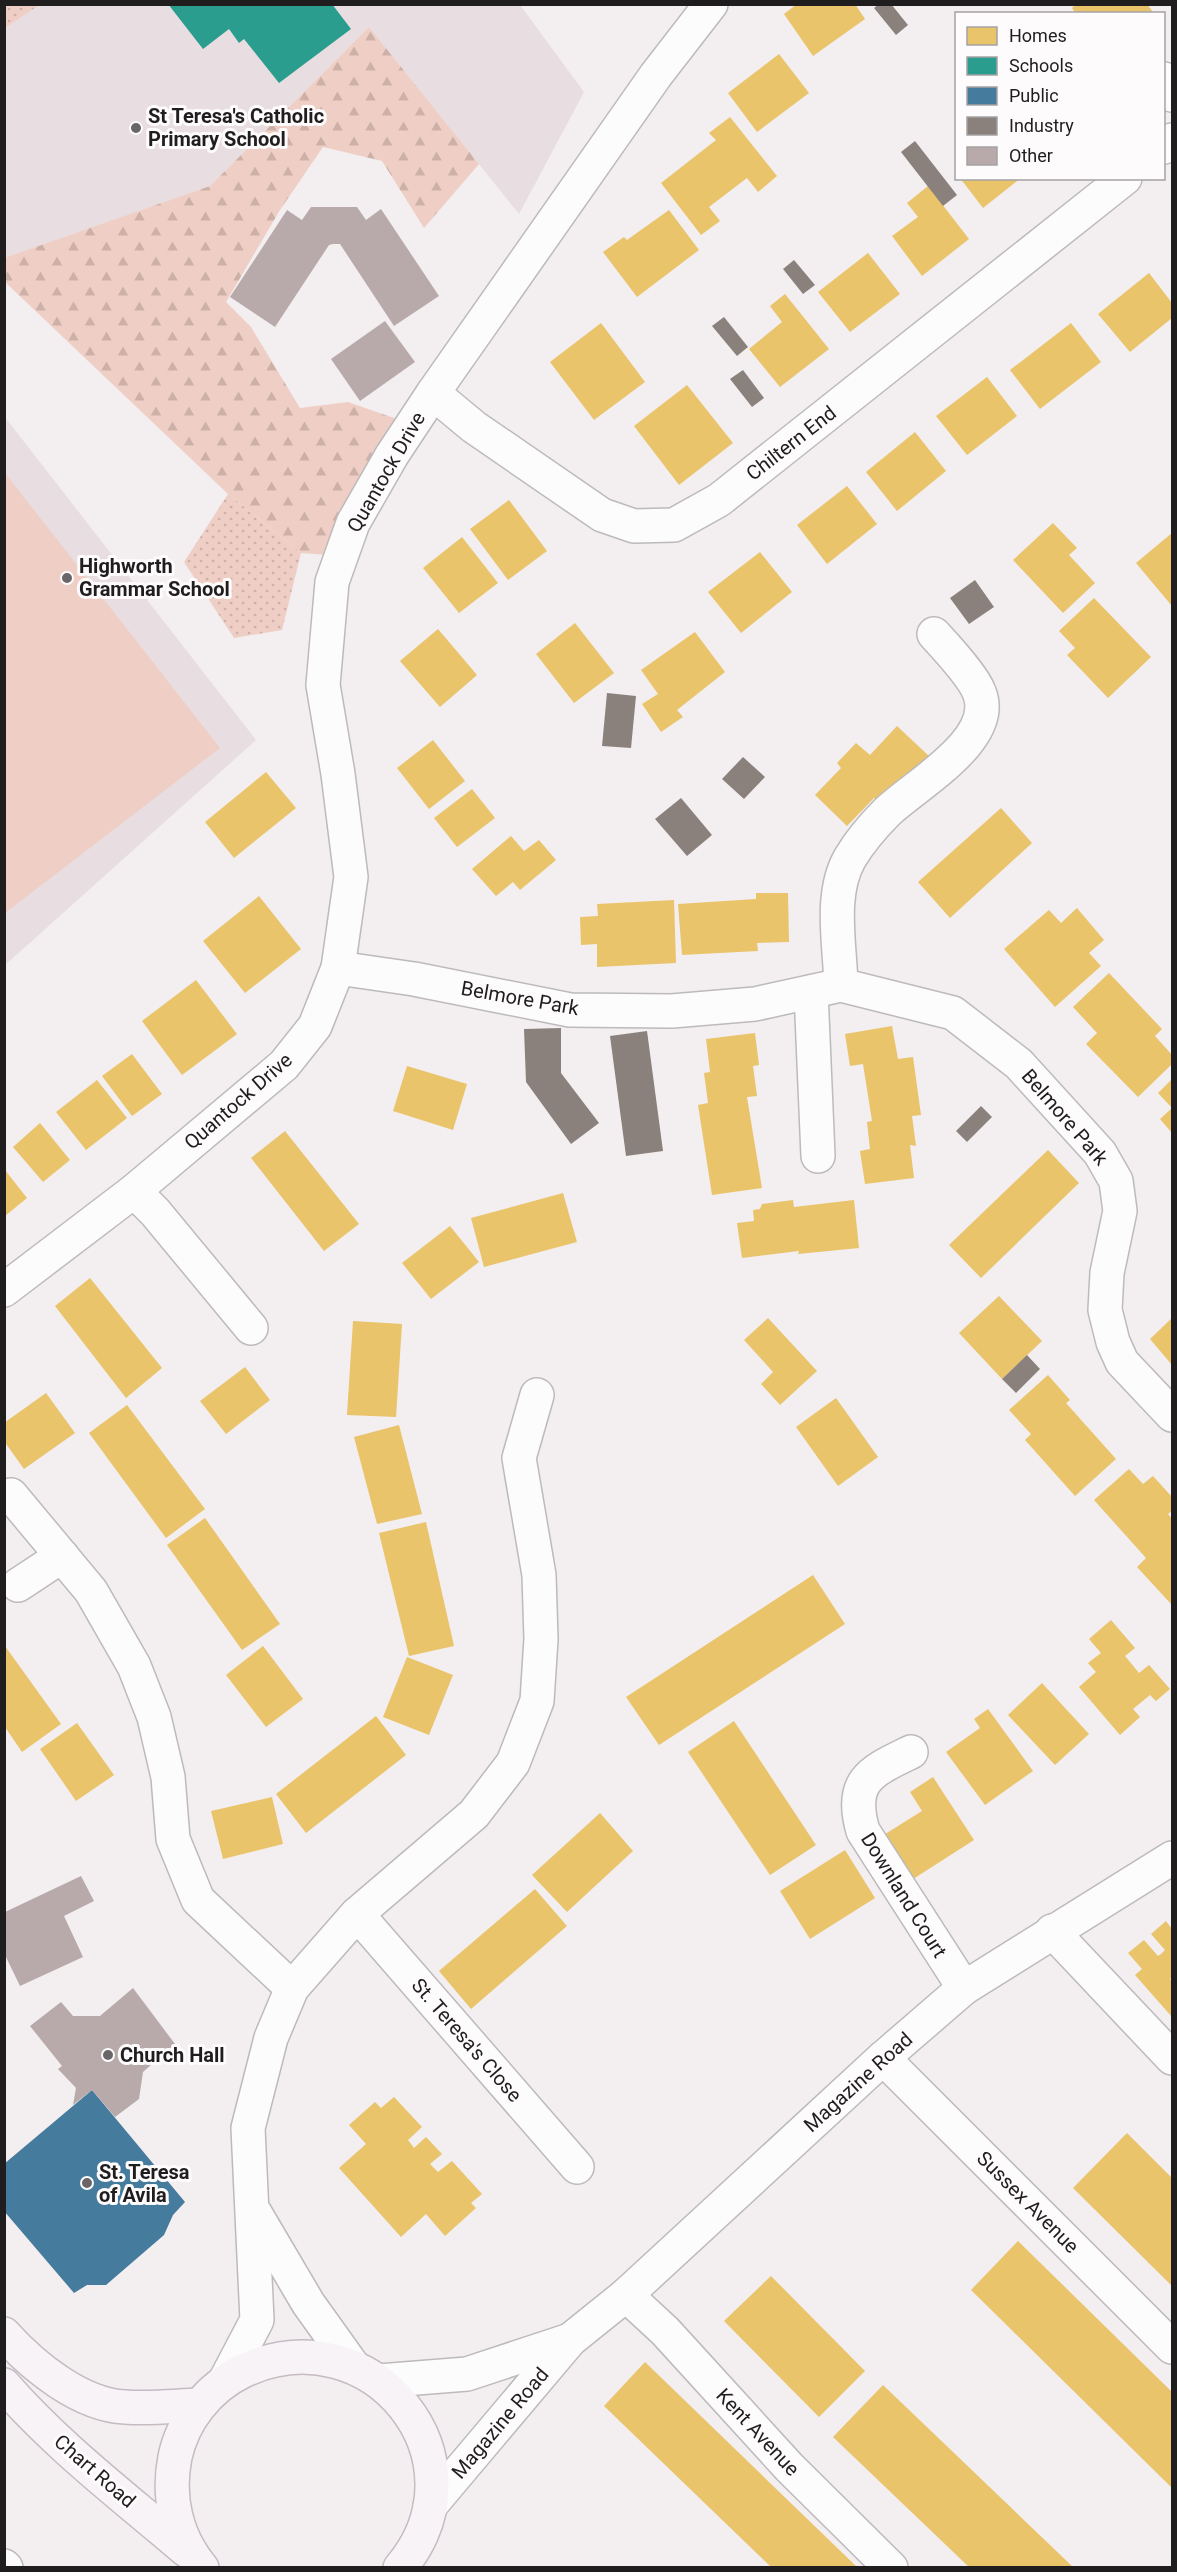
<svg xmlns="http://www.w3.org/2000/svg" width="1177" height="2572" viewBox="0 0 1177 2572" font-family="Roboto,sans-serif">
<defs>
<pattern id="forest-firs" width="22" height="20" patternUnits="userSpaceOnUse" patternTransform="scale(1.5)"><rect width="22" height="20" fill="#efcfc5"/><path d="M5 1l3.5 6h-7zM16 11l3.5 6h-7z" fill="#cdb1a9"/></pattern>
<pattern id="park-dots" width="8" height="8" patternUnits="userSpaceOnUse" patternTransform="scale(1.5)"><rect width="8" height="8" fill="#efcfc5"/><path d="M2 2h.1M6 6h.1" fill="none" stroke="#cdb1a9" stroke-width="1.8" stroke-linecap="round"/></pattern>
</defs>
<rect width="100%" height="100%" fill="#f3eef0"/>
<!-- built -->
<g fill="#e8dde0">
<path d="M4 5H520L584 92 519 214 369 27 210 186 5 258Z"/>
<path d="M4 416 256 740 5 965H4Z"/>
</g>
<!-- forest -->
<path fill="url(#forest-firs)" d="M369 27 479 164 424 228 382 161 323 147 280 210 226 302 251 327 300 408 348 402 397 419 328 555 301 553 228 494 5 282 4 258 210 186Z"/>
<!-- park -->
<g fill="url(#park-dots)">
<path d="M5 4H39V5L5 28Z"/>
<path d="M228 494 301 553 282 630 234 638 184 562Z"/>
</g>
<!-- pitch -->
<path fill="#efcfc5" d="M5 473 220 748 5 913Z"/>
<!-- homes -->
<g fill="#e9c46a">
<path d="M797 4H855L865 19 813 56 784 14Z"/>
<path d="M1076 4H1147L1153 12 1076 14 1072 8Z"/>
<path d="M779 54 809 93 757 132 728 93Z"/>
<path d="M730 117 777 176 758 192 747 178 709 207 720 221 701 235 661 183 716 140 709 133Z"/>
<path d="M960 178H1021L983 208Z"/>
<path d="M928 186 969 239 922 276 892 236 918 217 907 203Z"/>
<path d="M669 210 699 250 637 297 603 252 624 237 627 240Z"/>
<path d="M868 253 900 294 850 332 818 292Z"/>
<path d="M1149 273 1172 303V318L1130 352 1098 314Z"/>
<path d="M785 294 829 349 780 387 749 349 782 322 770 306Z"/>
<path d="M601 323 645 382 594 420 550 362Z"/>
<path d="M1071 323 1101 362 1040 409 1010 370Z"/>
<path d="M987 377 1017 416 967 455 936 416Z"/>
<path d="M687 385 733 443 679 485 634 426Z"/>
<path d="M915 432 946 471 897 511 866 472Z"/>
<path d="M847 486 877 524 827 564 797 525Z"/>
<path d="M509 500 547 551 508 580 470 529Z"/>
<path d="M1053 523 1077 548 1069 555 1095 583 1063 613 1013 560Z"/>
<path d="M1172 533V606L1136 563Z"/>
<path d="M462 537 498 583 459 613 423 568Z"/>
<path d="M760 552 792 592 741 633 708 592Z"/>
<path d="M1094 598 1151 657 1108 698 1067 655 1075 648 1059 631Z"/>
<path d="M575 623 614 673 574 703 536 654Z"/>
<path d="M438 629 477 675 440 707 400 661Z"/>
<path d="M695 632 725 672 677 710 683 717 661 732 642 704 658 694 641 670Z"/>
<path d="M897 726 930 757 883 806 874 798 847 826 815 795 841 768 837 763 856 743 870 755Z"/>
<path d="M433 740 465 781 429 809 397 768Z"/>
<path d="M266 772 296 808 234 858 205 822Z"/>
<path d="M472 789 495 818 457 847 434 818Z"/>
<path d="M1001 808 1032 843 950 918 918 882Z"/>
<path d="M511 836 524 851 539 840 556 860 520 890 513 882 496 896 472 869Z"/>
<path d="M756 893H788L789 942 757 943 758 951 682 955 678 904 756 899Z"/>
<path d="M259 896 301 949 245 993 203 941Z"/>
<path d="M674 900 676 963 597 967V944L581 945 580 917 598 916 597 904Z"/>
<path d="M1077 908 1104 940 1089 953 1101 966 1055 1007 1004 949 1049 910 1061 923Z"/>
<path d="M1109 973 1162 1029 1155 1036 1172 1055V1064L1138 1097 1086 1044 1097 1033 1073 1007Z"/>
<path d="M196 980 237 1034 182 1075 142 1021Z"/>
<path d="M892 1026 898 1059 913 1057 921 1115 912 1116 916 1146 910 1145 914 1178 865 1184 860 1151 870 1149 867 1122 872 1121 863 1064 850 1066 845 1034Z"/>
<path d="M755 1033 759 1065 753 1066 757 1096 747 1097 762 1188 712 1195 698 1105 708 1103 704 1073 710 1072 706 1039Z"/>
<path d="M132 1054 162 1094 132 1116 102 1076Z"/>
<path d="M407 1066 467 1084 453 1130 393 1111Z"/>
<path d="M1172 1079V1133L1160 1119 1172 1108 1158 1093Z"/>
<path d="M97 1080 127 1118 86 1150 56 1112Z"/>
<path d="M40 1123 70 1160 43 1182 13 1147Z"/>
<path d="M285 1131 359 1224 324 1251 251 1158Z"/>
<path d="M1048 1150 1079 1183 981 1278 949 1245Z"/>
<path d="M5 1170 27 1198 5 1216Z"/>
<path d="M563 1193 577 1242 484 1267 471 1218Z"/>
<path d="M793 1200 794 1207 854 1200 859 1248 798 1254 799 1251 742 1258 737 1223 754 1221 753 1210 760 1209 762 1204Z"/>
<path d="M450 1226 479 1262 431 1299 402 1263Z"/>
<path d="M90 1278 162 1368 126 1398 55 1306Z"/>
<path d="M999 1296 1042 1341 1002 1379 959 1333Z"/>
<path d="M768 1318 817 1371 780 1405 761 1384 773 1372 744 1340Z"/>
<path d="M1172 1318V1365L1150 1339Z"/>
<path d="M353 1321 402 1324 396 1417 347 1415Z"/>
<path d="M245 1367 270 1400 226 1434 200 1401Z"/>
<path d="M1048 1375 1070 1400 1066 1403 1116 1459 1075 1496 1025 1440 1031 1434 1009 1410Z"/>
<path d="M46 1393 75 1433 24 1469 4 1441V1423Z"/>
<path d="M836 1398 878 1457 838 1486 796 1427Z"/>
<path d="M127 1405 205 1509 166 1538 89 1433Z"/>
<path d="M399 1425 422 1514 377 1524 354 1437Z"/>
<path d="M1129 1469 1143 1484 1153 1476 1172 1497V1511L1168 1514 1172 1519V1605L1137 1567 1146 1558 1094 1500Z"/>
<path d="M205 1518 280 1624 242 1650 167 1545Z"/>
<path d="M426 1522 454 1646 409 1656 379 1533Z"/>
<path d="M813 1575 845 1624 659 1745 626 1697Z"/>
<path d="M1111 1620 1135 1648 1125 1656 1139 1673 1149 1665 1170 1689 1156 1701 1150 1695 1133 1709 1140 1717 1120 1735 1079 1687 1096 1672 1088 1663 1101 1653 1089 1639Z"/>
<path d="M5 1646 61 1724 22 1752 5 1727Z"/>
<path d="M263 1646 303 1699 266 1727 226 1675Z"/>
<path d="M407 1657 453 1675 429 1735 383 1717Z"/>
<path d="M1042 1683 1089 1734 1055 1765 1008 1715Z"/>
<path d="M988 1709 1033 1771 985 1805 946 1752 980 1728 974 1719Z"/>
<path d="M376 1716 406 1755 306 1833 276 1794Z"/>
<path d="M734 1721 816 1845 770 1875 688 1752Z"/>
<path d="M77 1723 114 1775 76 1801 40 1749Z"/>
<path d="M933 1777 974 1840 910 1881 882 1836 922 1811 910 1792Z"/>
<path d="M272 1797 283 1844 223 1859 211 1811Z"/>
<path d="M600 1813 633 1851 567 1912 532 1875Z"/>
<path d="M845 1850 875 1898 810 1939 780 1891Z"/>
<path d="M535 1889 567 1926 471 2009 439 1971Z"/>
<path d="M1166 1921 1172 1929V1977L1170 1979 1172 1982V2017L1135 1975 1142 1969 1128 1953 1144 1940 1158 1956 1161 1954 1165 1950 1151 1934Z"/>
<path d="M394 2097 422 2127 408 2140 414 2148 426 2137 442 2154 430 2164 438 2172 452 2161 482 2194 471 2203 476 2208 445 2236 426 2214 401 2237 339 2168 366 2144 349 2125 375 2102 381 2108Z"/>
<path d="M1127 2133 1172 2178V2286L1073 2188Z"/>
<path d="M1018 2241 1172 2392V2488L971 2290Z"/>
<path d="M771 2276 865 2371 819 2417 724 2321Z"/>
<path d="M645 2362 858 2568H772L604 2406Z"/>
<path d="M883 2385 1074 2568H970L833 2437Z"/>
</g>
<!-- schools -->
<path fill="#2a9d8f" d="M168 4H332L351 29 279 83 244 39 239 43 229 29 203 49Z"/>
<!-- public -->
<path fill="#457b9d" d="M92 2090 185 2202 173 2215 164 2235 106 2285H87L74 2293 4 2211V2164Z"/>
<!-- industry -->
<g fill="#8a817c">
<path d="M879 4H891L908 25 896 35 874 8Z"/>
<path d="M915 141 957 195 943 206 901 152Z"/>
<path d="M794 260 815 285 803 294 783 269Z"/>
<path d="M724 317 748 347 737 356 712 326Z"/>
<path d="M743 370 764 398 752 407 730 379Z"/>
<path d="M975 580 994 607 969 624 950 598Z"/>
<path d="M607 693 636 696 631 748 602 746Z"/>
<path d="M743 757 765 777 744 799 722 779Z"/>
<path d="M681 798 712 835 687 856 655 819Z"/>
<path d="M561 1028V1073L599 1123 571 1144 526 1082 524 1029Z"/>
<path d="M647 1031 663 1151 626 1156 610 1036Z"/>
<path d="M981 1106 992 1117 967 1142 956 1131Z"/>
<path d="M1027 1355 1040 1369 1016 1393 1002 1379Z"/>
</g>
<!-- building -->
<g fill="#b8aaab">
<path d="M311 207H357L366 220 381 209 439 296 394 326 340 244H333L329 245 275 327 230 297 287 210 302 220Z"/>
<path d="M385 321 415 362 360 401 331 359Z"/>
<path d="M81 1876 94 1901 64 1916 83 1957 20 1986 5 1955V1912Z"/>
<path d="M133 1988 175 2044 143 2072 139 2099 115 2117 92 2090 73 2105 76 2088 58 2069 62 2066 30 2026 61 2002 73 2016H100Z"/>
</g>
<g fill="none" stroke-linecap="round" stroke-linejoin="round">
<defs>
<g id="minor">
<path d="M1164 79 1172 95"/>
<path d="M1164 147 1172 140"/>
<path d="M433 393 474 427 602 515 634 526 674 525 719 500 1125 178"/>
<path d="M338 968 414 979 570 1010 672 1011 755 1004 841 985 953 1013 1019 1064 1100 1153 1116 1181 1120 1211 1107 1273 1105 1310 1113 1342 1122 1362 1172 1415"/>
<path d="M841 985C840 945 829 894 850 858 859 843 875 824 887 812 915 785 999 739 979 692 973 676 946 647 934 634"/>
<path d="M811 992 818 1156"/>
<path d="M134 1191 155 1212 251 1328"/>
<path d="M4 1290 134 1191 284 1065 315 1026 338 968 351 877 338 774 323 685 332 582 353 523 392 455 433 393 656 75 711 4"/>
<path d="M11 1495 91 1591 134 1666 154 1717 168 1777 173 1839 198 1900 292 1988"/>
<path d="M18 1585 62 1556"/>
<path d="M911 1752C872 1771 848 1780 863 1831L964 1988"/>
<path d="M357 1914 577 2167"/>
<path d="M1052 1931 1172 2058"/>
<path d="M883 2058 1172 2347"/>
<path d="M255 2213 308 2303 353 2366"/>
<path d="M626 2295 665 2331 789 2467 891 2568"/>
<path d="M226 2379 257 2320 248 2128 271 2038 292 1988 357 1914 474 1814 513 1763 537 1701 541 1639 539 1575 519 1458 537 1395"/>
<path d="M379 2381 467 2374 570 2340"/>
<path d="M430 2506 570 2340 626 2295 883 2058 964 1988 1172 1858"/>
<path d="M4 2566 6 2568"/>
</g>
<g id="major">
<path d="M4 2334C33 2366 80 2405 125 2407 149 2409 174 2406 199 2405"/>
<path d="M4 2385C58 2447 124 2497 186 2550"/>
<path d="M202 2568C176 2537 167 2497 175 2457 183 2420 208 2388 243 2371 372 2311 491 2460 400 2568"/>
</g>
</defs>
<!-- minor casing -->
<use href="#minor" stroke="#bdbabb" stroke-width="36"/>
<!-- major casing -->
<use href="#major" stroke="#c5bbc2" stroke-width="36"/>
<!-- minor -->
<use href="#minor" stroke="#fdfcfd" stroke-width="33"/>
<!-- major -->
<use href="#major" stroke="#f8f3f7" stroke-width="33"/>
</g>
<!-- markers -->
<g fill="#6a6668" stroke="#fefbfc" stroke-width="2">
<circle cx="136" cy="128" r="6"/>
<circle cx="67" cy="578" r="6"/>
<circle cx="108" cy="2055" r="6"/>
<circle cx="87" cy="2183" r="6"/>
</g>
<g text-anchor="middle" dominant-baseline="central" stroke-width="6" stroke-linejoin="round" paint-order="stroke">
<!-- poi labels -->
<g font-size="20" font-weight="bold" fill="#201d1e" stroke="#fefbfc" text-anchor="start">
<text x="148" y="116">St Teresa's Catholic<tspan x="148" dy="23">Primary School</tspan></text>
<text x="79" y="566">Highworth<tspan x="79" dy="23">Grammar School</tspan></text>
<text x="120" y="2055">Church Hall</text>
<text x="99" y="2172">St. Teresa<tspan x="99" dy="23">of Avila</tspan></text>
</g>
<!-- street labels -->
<g font-size="20" fill="#201d1e" stroke="#fefbfc">
<text transform="translate(791 443) rotate(-38)">Chiltern End</text>
<text transform="translate(386 472) rotate(-60)">Quantock Drive</text>
<text transform="translate(520 998) rotate(10)">Belmore Park</text>
<text transform="translate(238 1101) rotate(-41)">Quantock Drive</text>
<text transform="translate(1065 1117) rotate(49)">Belmore Park</text>
<text transform="translate(904 1895) rotate(58)">Downland Court</text>
<text transform="translate(467 2040) rotate(49)">St. Teresa's Close</text>
<text transform="translate(858 2082) rotate(-42)">Magazine Road</text>
<text transform="translate(1028 2202) rotate(45)">Sussex Avenue</text>
<text transform="translate(500 2423) rotate(-50)">Magazine Road</text>
<text transform="translate(758 2432) rotate(47)">Kent Avenue</text>
<text transform="translate(95 2471) rotate(41)">Chart Road</text>
</g>
</g>
<!-- border -->
<rect width="1177" height="2572" fill="none" stroke="#201d1e" stroke-width="12"/>
<!-- legend -->
<rect x="955" y="12" width="210" height="168" fill="#fefbfc" stroke="#a5a2a3" stroke-width="1.5"/>
<rect x="967" y="27" width="30" height="18" fill="#e9c46a" stroke="#a5a2a3" stroke-width="1.5"/>
<text x="1009" y="42" font-size="18" fill="#201d1e">Homes</text>
<rect x="967" y="57" width="30" height="18" fill="#2a9d8f" stroke="#a5a2a3" stroke-width="1.5"/>
<text x="1009" y="72" font-size="18" fill="#201d1e">Schools</text>
<rect x="967" y="87" width="30" height="18" fill="#457b9d" stroke="#a5a2a3" stroke-width="1.5"/>
<text x="1009" y="102" font-size="18" fill="#201d1e">Public</text>
<rect x="967" y="117" width="30" height="18" fill="#8a817c" stroke="#a5a2a3" stroke-width="1.5"/>
<text x="1009" y="132" font-size="18" fill="#201d1e">Industry</text>
<rect x="967" y="147" width="30" height="18" fill="#b8aaab" stroke="#a5a2a3" stroke-width="1.5"/>
<text x="1009" y="162" font-size="18" fill="#201d1e">Other</text>
</svg>
